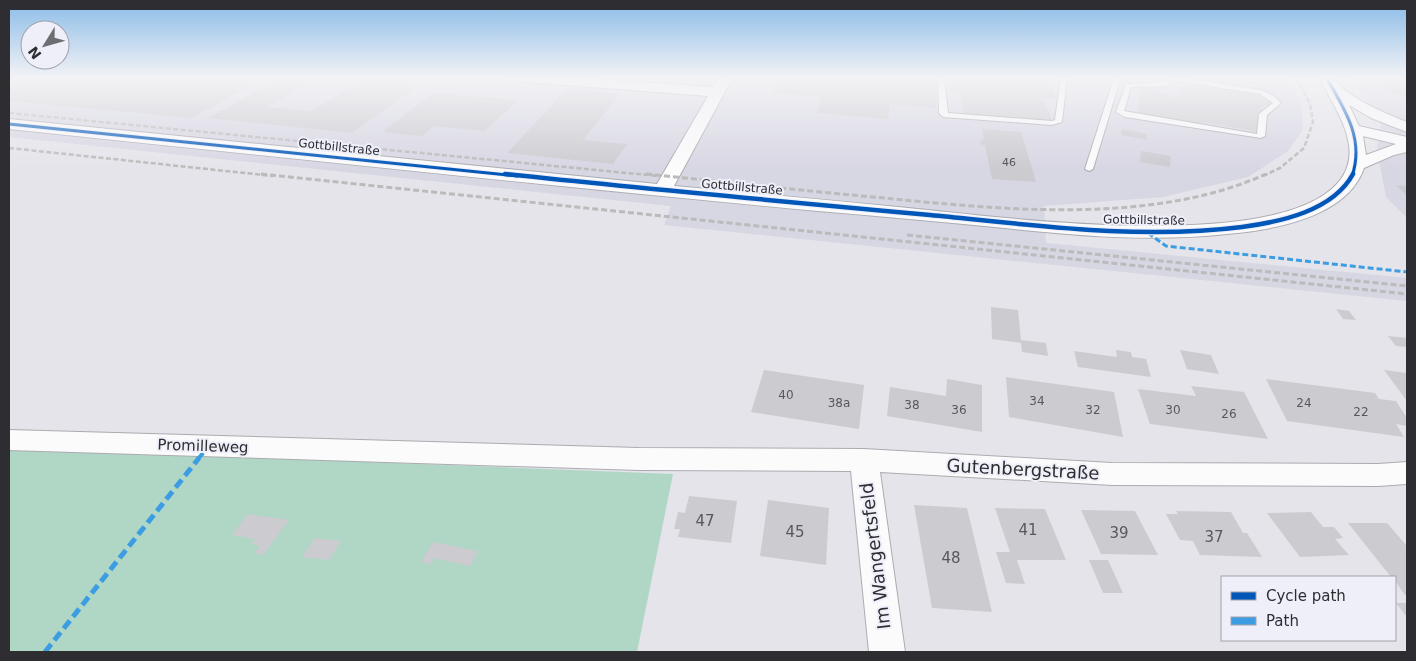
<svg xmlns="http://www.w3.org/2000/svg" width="1416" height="661" viewBox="0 0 1416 661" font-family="'DejaVu Sans',sans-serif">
<rect width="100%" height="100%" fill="#e4e4ea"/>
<!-- built -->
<g fill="#d7d6e3">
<path d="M9 77H1287L1302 103 1303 130 1288 151 1248 177 1163 197 1044 206 1046 243 1407 278V301L664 225 671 206 9 137Z"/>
<path d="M1351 77H1407V218L1386 197 1377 149 1381 124Z"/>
</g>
<!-- green -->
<path fill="#b0d6c6" d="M9 448 673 474 637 652H9Z"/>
<!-- building -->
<g fill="#cccbd0">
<path d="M9 77H167L205 80 211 77H266L192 118 9 101Z"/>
<path d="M283 77H318L267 107 312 111 365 78 422 83 352 133 208 118Z"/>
<path d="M779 77H935L936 108 890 104 888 119 817 113 821 97 773 93Z"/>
<path d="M950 77H1049L1057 99 1043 98 1052 121 964 114 960 92 951 91Z"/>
<path d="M1376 77H1407V96L1396 95Z"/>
<path d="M1195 84 1258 95 1274 104 1262 108 1260 132 1202 122 1201 126 1138 114 1141 85 1174 98 1180 94 1179 87Z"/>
<path d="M567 89 620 94 583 140 627 144 613 164 507 153Z"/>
<path d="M433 93 469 96 518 100 485 131 434 126 422 136 382 132Z"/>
<path d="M982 129 1021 132 1036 182 992 179 985 145H981L980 139 984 140Z"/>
<path d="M1122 129 1147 134 1146 140 1121 135Z"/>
<path d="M1141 151 1171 156 1170 167 1140 162Z"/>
<path d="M1396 185 1407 186V196Z"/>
<path d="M991 307 1018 310 1021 340 1046 343 1048 356 1022 352 1021 343 992 339Z"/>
<path d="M1336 309 1349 311 1356 320 1343 319Z"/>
<path d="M1388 336 1407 338V347L1396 346Z"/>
<path d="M1116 350 1131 352 1132 357 1146 359 1151 377 1078 367 1074 351 1117 357Z"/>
<path d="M1180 350 1211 355 1219 374 1187 369Z"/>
<path d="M764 370 864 385 859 429 751 412Z"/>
<path d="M1384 370 1407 373V401Z"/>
<path d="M1006 377 1114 392 1123 437 1009 417Z"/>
<path d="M947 379 982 385V432L887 416 890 387 946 396Z"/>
<path d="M1266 379 1375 393 1379 399 1396 401 1407 418V426L1396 424 1404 437 1287 421Z"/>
<path d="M1191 386 1244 392 1268 439 1150 424 1138 389 1196 396Z"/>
<path d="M689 496 737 501 731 543 678 537 680 529H674L678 512 685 513Z"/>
<path d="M768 500 829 508 826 565 760 556Z"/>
<path d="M914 505 967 508 992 612 932 608Z"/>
<path d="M995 508 1045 509 1066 560H1017L1025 584 1006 583 996 552H1010Z"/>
<path d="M1081 510 1135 511 1158 555 1101 554Z"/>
<path d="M1176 511 1231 512 1243 533H1247L1262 557 1200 555 1193 541 1180 540 1166 514H1178Z"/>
<path d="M1311 512 1323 527H1334L1343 538 1335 539 1349 555 1300 557 1267 513Z"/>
<path d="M248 514 289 520 263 555 254 553 260 546 251 544 255 539 232 535Z"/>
<path d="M1348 523H1387L1407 546V595H1405L1395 581V577H1391Z"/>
<path d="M315 538 341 541 329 560 302 557Z"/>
<path d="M433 542 457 547 478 551 470 566 434 558 431 564 421 562Z"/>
<path d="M1089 560H1108L1123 593H1103Z"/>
<path d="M1396 603H1407V617Z"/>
</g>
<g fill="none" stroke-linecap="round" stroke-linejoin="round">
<defs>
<g id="lane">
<path d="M938 77H944L948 113 1052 121 1055 120 1061 77H1067L1062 122 1052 125 943 117 939 113Z"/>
<path d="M1107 77H1115L1120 80 1093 169 1089 171 1085 169 1113 81Z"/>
<path d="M1161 77H1179L1261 90 1274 96 1281 103 1267 115 1265 136 1261 138 1125 117 1116 112 1126 84 1165 82 1166 79ZM1172 80 1260 94 1273 103 1259 114 1257 134 1124 111 1131 87 1167 86Z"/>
</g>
<g id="street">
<path d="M507 77H567L713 87 719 77H733L674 186C752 193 830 200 908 208 994 216 1291 258 1343 176 1363 143 1332 105 1319 77H1333C1344 96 1386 114 1407 122V132L1371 118 1349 105 1359 126 1407 137V152L1394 155 1364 168C1347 218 1272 230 1227 234 1153 242 1079 236 1005 228 943 222 880 216 818 211 548 186 278 157 9 129V119L657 184 708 96 514 81ZM1363 136 1396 144 1366 155Z"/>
<path d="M9 430 639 448 864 449 1112 463 1378 464 1407 462V484L1378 486 1112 485 880 472 905 652H869L851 471 639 470 9 450Z"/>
</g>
</defs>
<!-- lane casing -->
<use href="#lane" stroke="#ababb0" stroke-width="2"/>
<!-- street casing -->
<use href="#street" stroke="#ababb0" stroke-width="2"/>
<!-- lane -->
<use href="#lane" fill="#fbfbfc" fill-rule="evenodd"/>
<!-- street -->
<use href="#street" fill="#fbfbfc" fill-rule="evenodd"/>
<!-- rail-far1 -->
<g stroke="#bbbbbc" stroke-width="2.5" stroke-dasharray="5 2.5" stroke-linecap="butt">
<path d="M9 113 658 176"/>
<path d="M9 148 273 176"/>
<path d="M1263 176 1280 168 1304 148 1313 122 1310 104 1296 77"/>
</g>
<!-- rail -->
<g stroke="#bbbbbc" stroke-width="3" stroke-dasharray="6 3" stroke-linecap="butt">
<path d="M261 174 1407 294"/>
<path d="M646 174C726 182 805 191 884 198 1003 210 1154 225 1266 174"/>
<path d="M907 235 1407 286"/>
</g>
<!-- quiet-far2 -->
<path stroke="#3d9de2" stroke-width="3" stroke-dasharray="6 3" stroke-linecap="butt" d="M1148 233 1166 246 1407 272"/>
<!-- quiet-far1 -->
<path stroke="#3d9de2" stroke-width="4" stroke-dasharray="8 4" stroke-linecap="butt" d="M198 459 209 446"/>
<!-- quiet -->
<path stroke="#3d9de2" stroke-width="5" stroke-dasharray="10 5" stroke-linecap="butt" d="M45 652 199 458"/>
<defs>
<g id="cycleway-far1">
<path d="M1326 77C1344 108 1365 139 1352 176"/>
<path d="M9 124 517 176"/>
</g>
<path id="cycleway" d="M505 174C646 189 788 202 930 215 1033 225 1139 240 1242 227 1280 222 1333 211 1353 174"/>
</defs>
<!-- cycleway-far1 casing -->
<use href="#cycleway-far1" stroke="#efeffa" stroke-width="5"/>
<!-- cycleway casing -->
<use href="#cycleway" stroke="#efeffa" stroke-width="7"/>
<!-- cycleway-far1 -->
<use href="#cycleway-far1" stroke="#0057b8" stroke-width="3"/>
<!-- cycleway -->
<use href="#cycleway" stroke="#0057b8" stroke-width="4.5"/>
</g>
<!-- sky -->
<linearGradient id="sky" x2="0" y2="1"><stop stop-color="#8abbe7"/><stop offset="0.46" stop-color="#f3f3f6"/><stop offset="1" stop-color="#f3f3f6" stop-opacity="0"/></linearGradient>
<rect width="1416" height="169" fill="url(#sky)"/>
<g text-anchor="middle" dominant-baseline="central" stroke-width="4" stroke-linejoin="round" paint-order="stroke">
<!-- far-number labels -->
<g font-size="11" fill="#58585c">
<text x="1009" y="162">46</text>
</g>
<!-- far-street labels -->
<g font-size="12" fill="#2e2e32" stroke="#efeffa">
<text transform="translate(339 147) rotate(6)">Gottbillstraße</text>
<text transform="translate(742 187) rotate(5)">Gottbillstraße</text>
<text transform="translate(1144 220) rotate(1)">Gottbillstraße</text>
</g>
<!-- number labels -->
<g font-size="12" fill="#58585c">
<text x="786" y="395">40</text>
<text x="1037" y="401">34</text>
<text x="839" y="403">38a</text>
<text x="1304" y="403">24</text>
<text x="912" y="405">38</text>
<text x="959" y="410">36</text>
<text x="1093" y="410">32</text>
<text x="1173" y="410">30</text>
<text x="1361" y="412">22</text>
<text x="1229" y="414">26</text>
</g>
<!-- street labels -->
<g font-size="15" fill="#2e2e32" stroke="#efeffa">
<text transform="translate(203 446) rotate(2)">Promilleweg</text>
</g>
<!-- near-number labels -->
<g font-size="15" fill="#58585c">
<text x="705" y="521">47</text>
<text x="1028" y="530">41</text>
<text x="795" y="532">45</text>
<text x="1119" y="533">39</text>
<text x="1214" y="537">37</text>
<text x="951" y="558">48</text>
</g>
<!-- near-street labels -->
<g font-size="18" fill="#2e2e32" stroke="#efeffa">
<text transform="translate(1023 469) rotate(3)">Gutenbergstraße</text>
<text transform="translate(875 556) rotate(-97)">Im Wangertsfeld</text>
</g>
</g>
<!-- border -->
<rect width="1416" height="661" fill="none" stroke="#2e2e32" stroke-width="20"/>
<!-- legend -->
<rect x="1221" y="576" width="175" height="65" fill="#efeffa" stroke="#a2a2aa"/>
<rect x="1231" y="592" width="25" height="8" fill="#0057b8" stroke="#a2a2aa"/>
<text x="1266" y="601" font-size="15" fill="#2e2e32">Cycle path</text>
<rect x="1231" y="617" width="25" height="8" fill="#3d9de2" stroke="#a2a2aa"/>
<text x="1266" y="626" font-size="15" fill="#2e2e32">Path</text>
<!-- north arrow -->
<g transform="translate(45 45) rotate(233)"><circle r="24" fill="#efeffa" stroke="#a2a2aa"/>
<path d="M0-4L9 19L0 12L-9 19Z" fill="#6e6e72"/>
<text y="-8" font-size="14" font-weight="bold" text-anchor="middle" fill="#2e2e32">N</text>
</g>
</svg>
